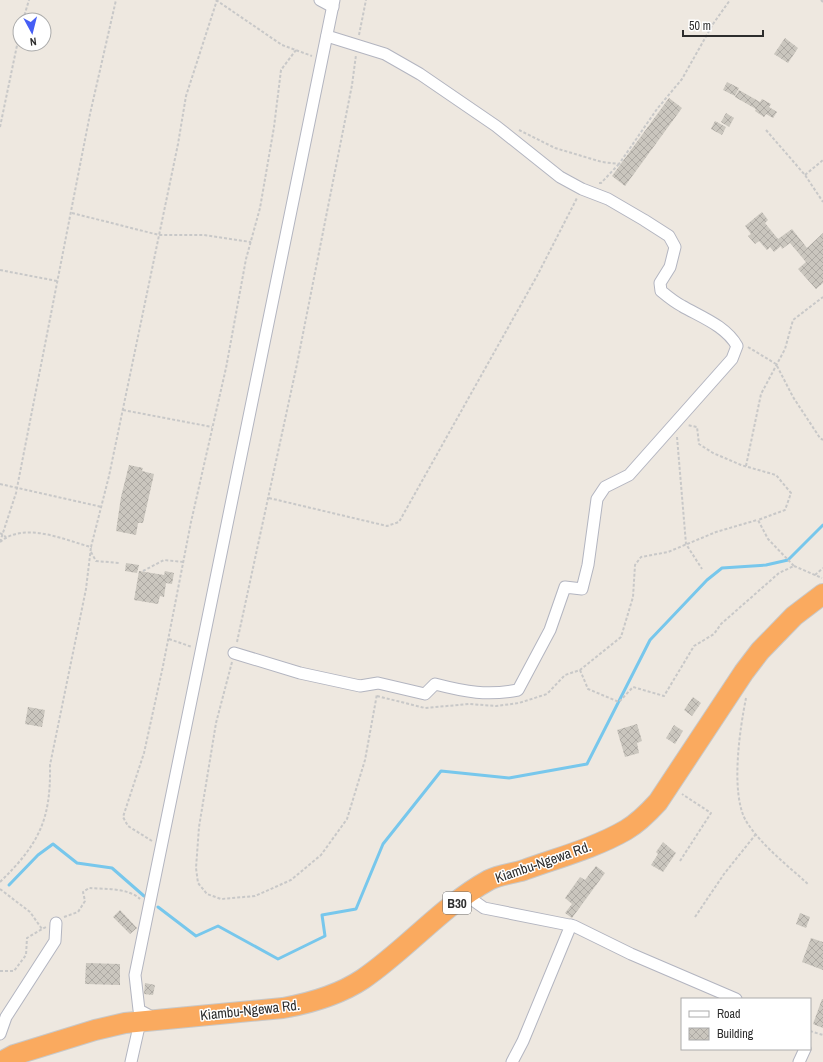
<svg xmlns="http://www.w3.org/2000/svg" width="823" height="1062" viewBox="0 0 823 1062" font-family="'Archivo Narrow',sans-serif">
<defs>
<pattern id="building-cross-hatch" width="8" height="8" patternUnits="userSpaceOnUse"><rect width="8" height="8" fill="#cac6be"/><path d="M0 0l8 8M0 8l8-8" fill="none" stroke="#aeaaa4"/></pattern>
</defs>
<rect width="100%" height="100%" fill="#eee8e0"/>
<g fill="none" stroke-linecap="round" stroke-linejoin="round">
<!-- stream -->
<g stroke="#77c7ec" stroke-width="3">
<path d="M9 885 38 855 53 844 77 863 112 868 144 896"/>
<path d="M158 907 196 936 218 926 278 959 325 936 322 915 356 909 383 844 441 771 509 778 587 764 650 640 707 580 722 568 766 565 788 560 823 525"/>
</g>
</g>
<!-- building -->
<g fill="url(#building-cross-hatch)">
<path d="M785 38 798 48 788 63 774 54Z"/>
<path d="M727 82 739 88 735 96 723 90Z"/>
<path d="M739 90 760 102 762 99 771 104 769 107 777 112 773 118 766 114 764 117 755 111 756 109 735 97Z"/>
<path d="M669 98 682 108 625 186 612 176Z"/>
<path d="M726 113 734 118 729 127 721 122Z"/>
<path d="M715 121 726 127 722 135 711 129Z"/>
<path d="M762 212 768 220 765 223 778 239 792 229 807 248 823 233V283L816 289 798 269 806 262 790 243 782 249 781 246 774 252 770 247 767 250 759 241 755 244 748 236 751 234 745 226Z"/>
<path d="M129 465 143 468 142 471 154 474 143 523H138L136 535 116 531 121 497Z"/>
<path d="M126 563 139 565 137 573 125 571Z"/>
<path d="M139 571 164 575 165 571 174 573 172 584 166 583 164 597 160 596 158 604 134 600Z"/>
<path d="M693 697 701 703 692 716 684 710Z"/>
<path d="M28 707 45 710 42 727 25 724Z"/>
<path d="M637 724 642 741 637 743 639 753 625 757 617 730Z"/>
<path d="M674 725 683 731 675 744 666 738Z"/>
<path d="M663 842 676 853 663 872 651 865 658 854 656 852Z"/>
<path d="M596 866 605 873 572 918 565 913 572 904 565 898 580 877 585 880Z"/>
<path d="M120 910 137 928 130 934 113 917Z"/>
<path d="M800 913 810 917 806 928 796 924Z"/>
<path d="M811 938 823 942V970L802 962Z"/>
<path d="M86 963 120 964V985L85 984Z"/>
<path d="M145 983 155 985 153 995 144 994Z"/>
<path d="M822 999H823V1028L813 1024Z"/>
</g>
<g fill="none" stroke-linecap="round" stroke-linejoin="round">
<defs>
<g id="street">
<path d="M320 0 333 7"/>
<path d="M234 653 300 673 360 686 378 683 425 694 435 684C466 692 487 696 518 690L550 630 565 587 582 589 588 565 597 499 605 487 629 475 732 359 737 346C726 326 701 317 682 306 674 302 667 296 661 291L660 283 670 267 675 247 669 236 644 220 608 199 582 189 560 177 496 126 420 74 385 54 327 36"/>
<path d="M467 896 484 908 574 926 631 954 736 999"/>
<path d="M152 1017 139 1010 135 975 334 0"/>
<path d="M0 1034 6 1017 55 941 56 923"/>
<path d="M131 1062 140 1022"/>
<path d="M512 1062 523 1041 571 925"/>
<path d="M799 1062 805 1049"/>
</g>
<path id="highway" d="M1 1062 14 1055 95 1030 125 1023 283 1008C311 1003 339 995 363 979 407 949 442 906 489 880 500 874 512 874 524 870 557 858 595 848 626 830 638 823 648 813 658 802L744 672 760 651 794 616 823 594"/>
</defs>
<!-- street casing -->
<use href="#street" stroke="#b3b5c0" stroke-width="13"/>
<!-- highway casing -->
<use href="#highway" stroke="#c8c8c8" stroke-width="22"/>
<!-- path -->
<g stroke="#c8c8c8" stroke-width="2" stroke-dasharray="3 2" stroke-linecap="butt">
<path d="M216 0 282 45 312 56"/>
<path d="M821 0 823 2"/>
<path d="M23 20 29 0"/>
<path d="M359 35 366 0"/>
<path d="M0 127 20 31"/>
<path d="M519 130 555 148 602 162 619 164 657 109 682 79 713 24 730 0"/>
<path d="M766 130 805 175 823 202"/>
<path d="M805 175 823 160"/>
<path d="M599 183H601L619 164"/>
<path d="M72 213 159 235H204L251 242"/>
<path d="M0 270 57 281"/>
<path d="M748 347 776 364 793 397 820 438 823 440"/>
<path d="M123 410 212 427"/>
<path d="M677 437 686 544 702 569"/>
<path d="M746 466 761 394 785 349 793 320 823 297"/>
<path d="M0 484 102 507"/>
<path d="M269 498 387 526 399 522 537 276 577 198"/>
<path d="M0 533 6 537"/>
<path d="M0 542C25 521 64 540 91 547L109 476 178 144 186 96 217 0"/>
<path d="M0 542 16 493 90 114 116 0"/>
<path d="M91 552 96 561 120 563"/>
<path d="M794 566 822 578"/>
<path d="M143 571 164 560 184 562"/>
<path d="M815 575 823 568"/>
<path d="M169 639 192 647"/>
<path d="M237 642 297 364 352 85 356 55"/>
<path d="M232 662 216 723 199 827 196 868 198 883 207 894 221 899 255 896 291 880 321 855 347 819 365 760 377 694"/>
<path d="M580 670 588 689 619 702 633 687 664 696 694 646 714 634 721 624 779 573 794 566 768 539 758 520 785 510 791 493 776 475 741 465 713 453 699 444 697 427 687 425"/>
<path d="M377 696 425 708 469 704 496 706 519 703 547 694 565 675 580 670 621 637 633 597 635 565 641 557 668 552 716 532 757 520"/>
<path d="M746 698C740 728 730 793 746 821 761 845 787 865 808 884"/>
<path d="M152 841 128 826 123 817 144 753 163 666 191 522 226 368 246 259 260 208 274 127 281 70 296 50"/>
<path d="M680 861 711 813 682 794"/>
<path d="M0 882C39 844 51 820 50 765L86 589 91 547"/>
<path d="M0 889 30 912 42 929 46 927"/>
<path d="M64 917 78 912 85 901 83 892 89 888C104 889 129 888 140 899"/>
<path d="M695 917 724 874 756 834"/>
<path d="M0 971H14L26 955 27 938 42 929"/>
<path d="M810 1031 823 1035"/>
</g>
<!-- street -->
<use href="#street" stroke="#fff" stroke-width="11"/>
<!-- highway -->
<use href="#highway" stroke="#faaa5f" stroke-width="20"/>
</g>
<g text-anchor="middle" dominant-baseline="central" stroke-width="3" stroke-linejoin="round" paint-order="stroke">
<!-- shield labels -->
<rect fill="#fff" stroke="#6c6c6c" stroke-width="1" x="443" y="892" width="28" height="22" rx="3"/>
<g font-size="13" font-weight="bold" fill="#2d2d2d">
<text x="457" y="903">B30</text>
</g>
<!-- street labels -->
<g font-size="14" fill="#2d2d2d" stroke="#fff">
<text transform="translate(543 862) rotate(-19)">Kiambu-Ngewa Rd.</text>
<text transform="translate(250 1010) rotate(-6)">Kiambu-Ngewa Rd.</text>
</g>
</g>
<!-- legend -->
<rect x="681" y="998" width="130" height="52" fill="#ffffff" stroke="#ababab"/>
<rect x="689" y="1011" width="20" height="6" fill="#ffffff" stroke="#ababab"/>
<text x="717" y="1018" font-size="12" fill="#2d2d2d">Road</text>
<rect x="689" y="1028" width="20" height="12" fill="url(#building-cross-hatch)" stroke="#ababab"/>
<text x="717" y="1038" font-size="12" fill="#2d2d2d">Building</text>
<!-- north arrow -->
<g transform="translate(32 32) rotate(173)"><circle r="19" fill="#ffffff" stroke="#ababab"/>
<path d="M0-3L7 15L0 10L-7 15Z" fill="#465ef5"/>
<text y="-6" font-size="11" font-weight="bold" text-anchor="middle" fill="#2d2d2d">N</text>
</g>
<!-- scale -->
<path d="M683 30v6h80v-6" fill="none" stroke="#2d2d2d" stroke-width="2"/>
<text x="689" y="30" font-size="12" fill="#2d2d2d" stroke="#ffffff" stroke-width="3" paint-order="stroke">50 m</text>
</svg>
